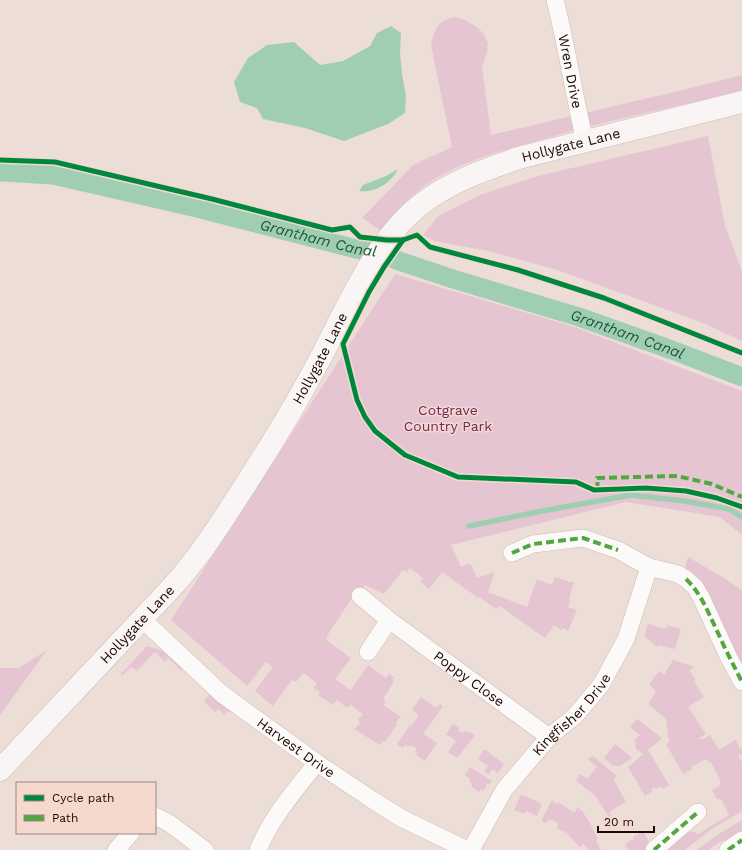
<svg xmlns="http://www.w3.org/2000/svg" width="742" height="850" viewBox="0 0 742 850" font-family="'Work Sans',sans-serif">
<rect width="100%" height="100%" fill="#edddd7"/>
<!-- green -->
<g fill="#e6c5d3">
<path d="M455 17 465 20 477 27 483 33 488 43 487 52 482 67 491 135 674 92 742 75V92C676 106 609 120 544 139 508 149 471 158 438 177 415 190 397 210 380 230L362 218 413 165 452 147 431 45C435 29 437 20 455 17Z"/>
<path d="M708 136 725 226 742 271V341L698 321 557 270 488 251 434 241 423 235 438 216 482 194 538 176Z"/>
<path d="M395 274 572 326 742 391V535L720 517 626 502 447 546 451 545 461 567 470 563 477 578 493 572 494 575 488 592 527 607 537 579 552 585 555 577 570 582H574L569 599 570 600 568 607 577 610 568 631 563 628 561 630 554 625 545 638 500 606 497 609 479 597 478 598 442 572 429 589 420 581 423 578 410 568 407 572 403 570 384 594 365 585 350 601 327 636 328 637 326 640 351 658 335 679 351 690 368 665 386 678 389 674 394 677 392 680 394 682 383 699 386 702 383 705 401 717 396 723 397 725 385 742 383 741 380 745 354 729 360 723 358 720 363 714 351 705 347 708 337 700 333 705 318 695 320 692 313 688 317 683 303 673 296 682 292 680 273 706 255 691 273 667 266 662 247 686 171 620Z"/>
<path d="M688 557 722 577 742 590V665L709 600 712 599 708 590 706 591C703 580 693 575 685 568Z"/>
<path d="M648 624 666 629 667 625 681 629 675 649 658 645 657 647 644 636Z"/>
<path d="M147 646 164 651 183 669 182 671 168 658 165 662 155 652 137 671 131 667 122 676 121 674Z"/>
<path d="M47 650 0 715V668H19Z"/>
<path d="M673 660 693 666V668L689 670 696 681 694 682 704 697 688 707 706 734 698 739H703L710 735 719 750 735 740 742 750V754L738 756 742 762V811L713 828 685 850H665C675 841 684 826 698 834L729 815 721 799H717L712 790 721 785 719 777 710 761 708 762 706 759 691 767 692 769 683 774 666 744 669 742 666 719 648 704 656 691 649 685 659 671 664 675Z"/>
<path d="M211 693 231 712 230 713 227 711 225 715 218 709 215 712 204 701Z"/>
<path d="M421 697 436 708 440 704 443 706 423 734 437 743 425 761 416 755 418 753 415 752 417 749 410 745 408 747 406 745 403 748 397 744 410 725H412L419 715 412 710Z"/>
<path d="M637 719 662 738 648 750 669 785 663 789 660 786 656 789 654 787 651 790 652 792 645 796 628 767 643 754 636 749 635 740 640 735 630 727Z"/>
<path d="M453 724 460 728 458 730 462 733 465 731 469 733 470 732 475 735 457 758 448 752 456 741 446 734Z"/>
<path d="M615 744 632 758 620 766H613L604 758Z"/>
<path d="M484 749 504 764 498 773 492 769 489 775 484 772 488 766 478 759Z"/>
<path d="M591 756 592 757 593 756 617 776 614 780 626 802 609 812 611 816 609 817 595 795 576 781 580 774 587 779 597 767 588 759Z"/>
<path d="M470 767 492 781 489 785 487 784 483 791 481 789 479 792 472 787 471 783 469 781 470 779 465 775Z"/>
<path d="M521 794 542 804 537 816 526 811 524 814 514 810Z"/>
<path d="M552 800 556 804 558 802 574 813 578 807C587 815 593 829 598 839L596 841 601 850H590L583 844 580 847 568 835 569 834 557 828 558 823 549 819 546 823 541 821Z"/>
<path d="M742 820V831L729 840 722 841 715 845 709 850H697L714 837Z"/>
<path d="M643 831 650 844 647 850H628L625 844 631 840 633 841V837Z"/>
</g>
<!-- water -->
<g fill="#a0ceb3">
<path d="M391 26 401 33 400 53 402 74 406 96 405 113 388 124 344 141 305 128 263 119 257 108 240 102 234 82 248 58 267 45 294 42 320 65 343 61 370 46 377 33Z"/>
<path d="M398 169C391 183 376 193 359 191L363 185 386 176Z"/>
</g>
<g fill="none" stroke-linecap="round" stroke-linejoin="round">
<!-- stream -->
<path stroke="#a0ceb3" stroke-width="5.5" d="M469 526 542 511 631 495 684 501 729 509 742 517"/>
<!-- canal -->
<path stroke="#a0ceb3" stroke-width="19" id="s1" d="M0 172 53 175 197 208 356 249 379 252 399 261 453 279 579 317 672 350 742 377"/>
<defs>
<g id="street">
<path id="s2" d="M555 0C567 47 574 95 585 142"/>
<path d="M512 553 533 544 583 538 618 550 649 567 678 574 686 579 695 587 701 597 729 658 742 682"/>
<path id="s3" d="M360 596 389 620 549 737"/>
<path id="s4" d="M142 619 222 694 317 763 371 799 401 818 467 850"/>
<path d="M368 652 389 620"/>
<path d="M155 816 169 823 205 850"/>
<path d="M116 850 131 833"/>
<path d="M258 850C271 818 295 790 317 763"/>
<path id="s5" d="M471 850 504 790 549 737 575 716 601 685 626 639 649 567"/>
<path d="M654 850 698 812"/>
<path d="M728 850 742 840"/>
</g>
<g id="secondary">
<path id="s6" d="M0 770 173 586C200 556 221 523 242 490 270 447 297 403 321 357 347 308 375 241 419 206 448 182 486 169 522 157L742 102"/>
</g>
</defs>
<!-- street casing -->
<use href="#street" stroke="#cebab2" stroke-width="18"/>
<!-- secondary casing -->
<use href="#secondary" stroke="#cebab2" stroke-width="23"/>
<!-- street -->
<use href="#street" stroke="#fcfaf9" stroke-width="17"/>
<!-- secondary -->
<use href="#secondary" stroke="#f9f5f4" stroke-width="22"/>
<!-- quiet -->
<g stroke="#52a740" stroke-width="4" stroke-dasharray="8 4" stroke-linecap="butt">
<path d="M598 490 597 478 677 476 712 484 742 497"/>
<path d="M512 553 533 544 583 538 618 550"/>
<path d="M686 579C702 594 709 615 719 635 726 651 734 666 742 682"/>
<path d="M654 850 698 812"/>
<path d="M728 850 742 840"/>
</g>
<defs>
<g id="cycleway">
<path d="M0 160 55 162 212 199 332 230 350 227 360 237 387 240H403L417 235 430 247 518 270 604 298 742 353"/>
<path d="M403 240 384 267 369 292 343 344 357 400 365 417 375 431 405 455 458 477 576 482 594 490 646 488 686 491 717 498 742 507"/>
</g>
</defs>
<!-- cycleway casing -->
<use href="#cycleway" stroke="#f5d9cf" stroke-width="8"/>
<!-- cycleway -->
<use href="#cycleway" stroke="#00873e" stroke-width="5"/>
</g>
<g text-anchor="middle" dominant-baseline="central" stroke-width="3" stroke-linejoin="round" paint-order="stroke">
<!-- street labels -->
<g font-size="14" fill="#1e0702" stroke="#f5d9cf">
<text stroke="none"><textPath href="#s2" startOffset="73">Wren Drive</textPath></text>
<text stroke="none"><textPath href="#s6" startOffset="872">Hollygate Lane</textPath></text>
<text stroke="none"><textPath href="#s6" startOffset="524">Hollygate Lane</textPath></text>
<text stroke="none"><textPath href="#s6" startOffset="200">Hollygate Lane</textPath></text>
<text stroke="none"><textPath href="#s3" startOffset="137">Poppy Close</textPath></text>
<text stroke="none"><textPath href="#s5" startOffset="170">Kingfisher Drive</textPath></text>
<text stroke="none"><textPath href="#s4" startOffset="201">Harvest Drive</textPath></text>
</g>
<!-- park labels -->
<g font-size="14" fill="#70275b" stroke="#f5d9cf">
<text x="448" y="410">Cotgrave<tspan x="448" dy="16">Country Park</tspan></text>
</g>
<!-- water labels -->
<g font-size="15" font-style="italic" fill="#1d553c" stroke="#f5d9cf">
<text stroke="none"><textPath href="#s1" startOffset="326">Grantham Canal</textPath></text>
<text stroke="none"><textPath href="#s1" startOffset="650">Grantham Canal</textPath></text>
</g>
</g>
<!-- legend -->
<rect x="16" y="782" width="140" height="52" fill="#f5d9cf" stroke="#9f857d"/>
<rect x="24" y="795" width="20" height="6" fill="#00873e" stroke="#9f857d"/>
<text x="52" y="802" font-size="12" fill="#1e0702">Cycle path</text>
<rect x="24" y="815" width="20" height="6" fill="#52a740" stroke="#9f857d"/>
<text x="52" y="822" font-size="12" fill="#1e0702">Path</text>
<!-- scale -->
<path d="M598 826v6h56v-6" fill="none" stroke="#1e0702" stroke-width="2"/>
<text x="604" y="826" font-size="12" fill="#1e0702" stroke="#f5d9cf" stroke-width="3" paint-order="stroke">20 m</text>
</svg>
